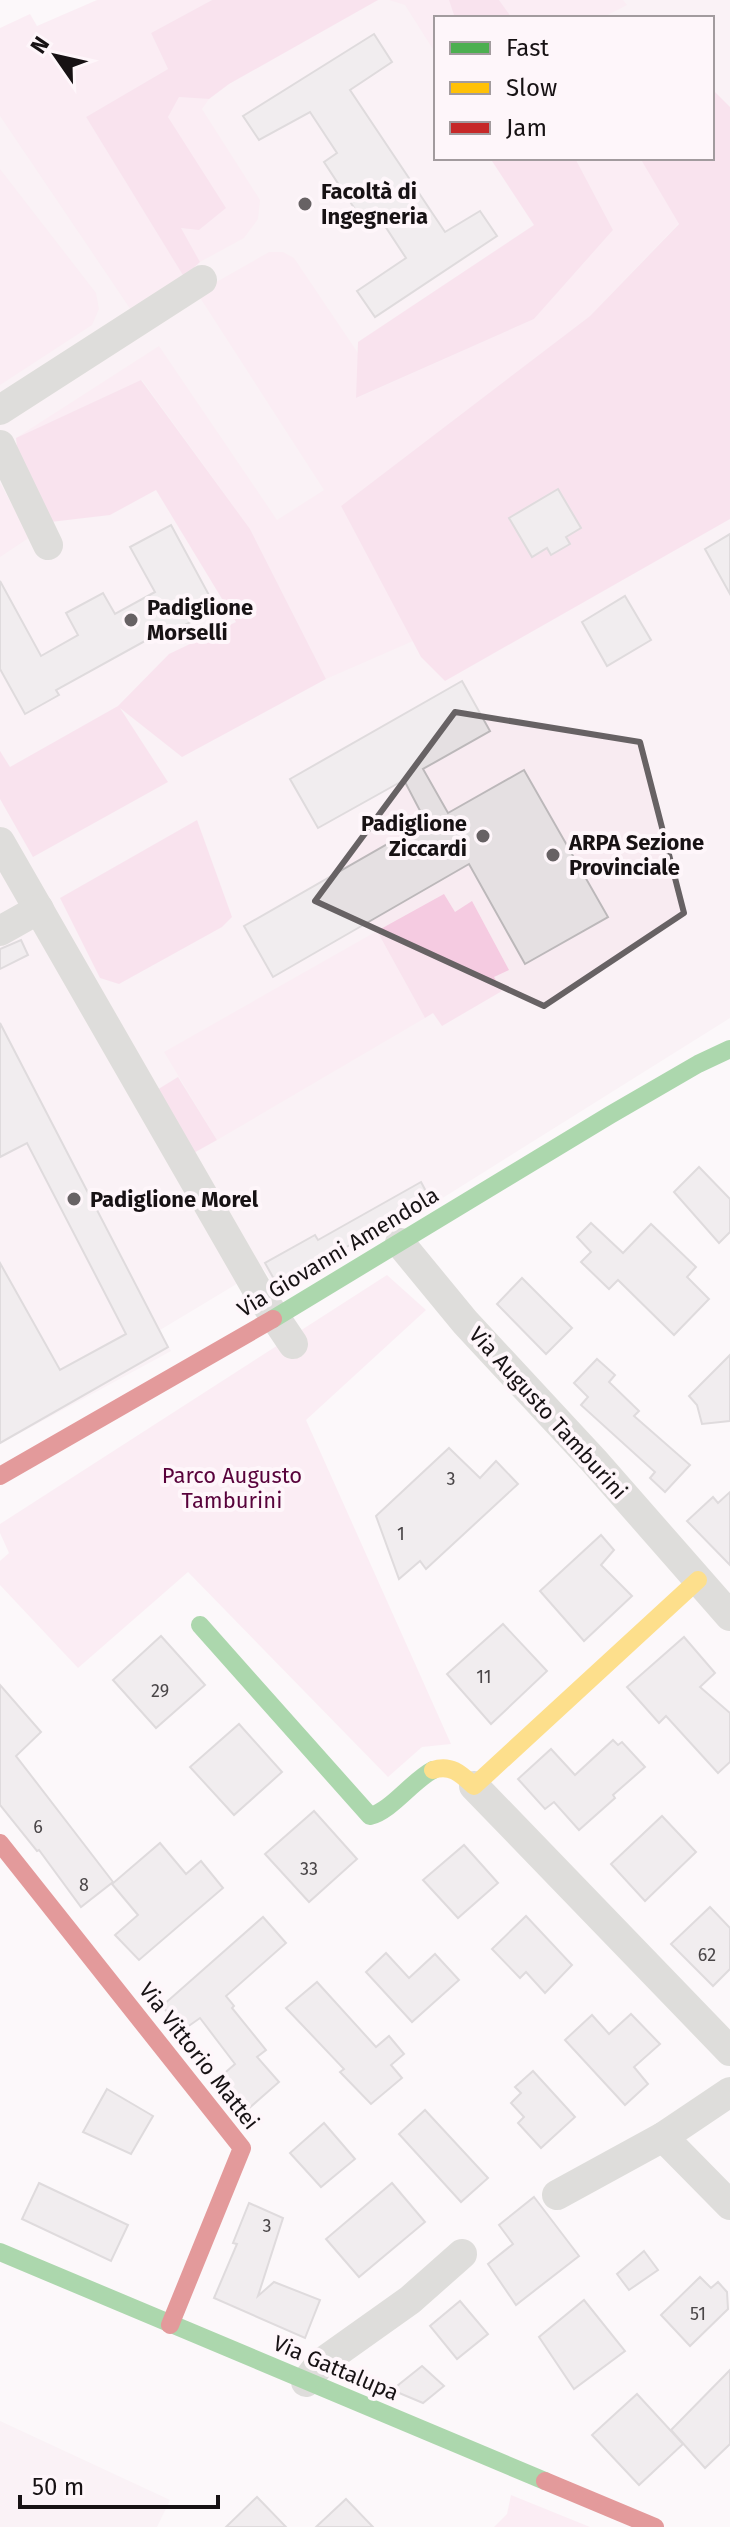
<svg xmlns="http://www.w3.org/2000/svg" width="730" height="2527" viewBox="0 0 730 2527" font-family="'Fira Sans',sans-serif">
<rect width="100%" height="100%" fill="#fcf8fa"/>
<!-- built -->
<g fill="#f8ebf1" fill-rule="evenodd">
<path d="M123 0H730V1018L433 1204 279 1292 263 1268 160 1330 171 1351 0 1444V42ZM436 18H712V158H436Z"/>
<path d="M0 2421 170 2500 157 2527H0Z"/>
</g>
<!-- green -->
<g fill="#fae1ed">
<path d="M97 0H212L151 33 168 69 86 117 184 277 131 310 0 116V28L30 14 37 26Z"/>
<path d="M389 0H450L455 18H436V54L405 5Z"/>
<path d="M499 0H623L627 5 602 18H512Z"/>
<path d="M179 96 209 99 202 109 260 200 258 219 244 238 200 262 180 228 168 116Z"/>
<path d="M575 158H640L679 223 590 316 341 506 413 641 326 679 250 529 142 380 16 438 159 346 277 520 324 490 197 293 269 252H283L294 258 358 353 357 398 534 319 613 230Z"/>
<path d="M0 169 96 293 99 309 92 325 0 385Z"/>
<path d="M0 483 30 537 0 557Z"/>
<path d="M377 931 425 1018 217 1140 164 1052Z"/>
<path d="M387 1275 426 1310 306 1420 451 1744 422 1747 388 1777 188 1572 78 1668 0 1585V1561L9 1553 0 1533V1524Z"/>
<path d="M511 2495 590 2527H494L507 2514Z"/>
</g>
<!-- forest -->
<g fill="#f5cbe1">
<path d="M212 0H378L229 84 209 99 179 97 168 117 226 208 199 230 181 228 200 262 184 277 86 117 168 69 151 33Z"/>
<path d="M449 0H499L512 18H455Z"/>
<path d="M712 89 730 107V519L445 681 421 657 341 506 590 316 679 224 640 158H712Z"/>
<path d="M490 158H575L613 230 534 319 356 398 358 342 534 225Z"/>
<path d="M141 380 250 529 326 679 182 757 120 708 168 782 33 857 0 799V751L10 767 118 706 169 654 236 622 156 490 110 515 25 525 16 438Z"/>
<path d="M197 820 232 917 222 927 119 984 100 978 60 898Z"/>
<path d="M444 894 455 912 472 901 509 970 494 977 502 991 442 1026 433 1013 425 1018 377 931Z"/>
<path d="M178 1077 217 1140 190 1155 152 1093Z"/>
</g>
<!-- building -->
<g fill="#e5e0e2" stroke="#bcb8ba" stroke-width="2">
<path d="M374 34 392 62 350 90 445 232 480 211 497 236 375 317 357 291 406 258 379 217 366 226 324 162 337 153 310 112 259 140 243 116Z"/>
<path d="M558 489 581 528 566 537 570 544 551 555 547 548 532 557 509 518Z"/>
<path d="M171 525 216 608 174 631 172 626 56 690 59 695 25 714 0 669V581L41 656 78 635 66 613 103 593 115 614 155 592 130 547Z"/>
<path d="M730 534V594L705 549Z"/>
<path d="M625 596 651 640 607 666 582 622Z"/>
<path d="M462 681 490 731 423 769 448 813 524 770 608 917 525 964 469 864 273 977 244 926 391 842 427 824 404 780 318 828 290 779Z"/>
<path d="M21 940 28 955 0 969V949Z"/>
<path d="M0 1023 168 1347 0 1443V1263L60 1370 126 1334 27 1143 0 1157Z"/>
<path d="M699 1167 730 1199V1232L719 1243 674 1192Z"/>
<path d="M421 1182 429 1197 279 1288 265 1263 315 1235 318 1240Z"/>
<path d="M591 1223 623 1253 651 1224 696 1267 687 1277 709 1299 674 1335 618 1280 609 1289 581 1262 591 1252 577 1237Z"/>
<path d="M522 1278 572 1328 546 1354 497 1304Z"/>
<path d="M730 1355V1421L702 1424 697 1405 689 1396Z"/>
<path d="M597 1359 615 1375 609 1382 639 1411 634 1416 690 1465 665 1492 650 1478 655 1472 581 1405 588 1397 574 1383Z"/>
<path d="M449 1448 480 1478 496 1461 518 1484 426 1569 420 1561 399 1579 376 1516Z"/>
<path d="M730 1492V1565L687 1521 713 1497 718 1503Z"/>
<path d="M601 1535 614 1550 601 1565 632 1596 584 1641 540 1591Z"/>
<path d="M503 1624 547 1671 491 1724 447 1674Z"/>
<path d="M161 1636 205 1685 156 1728 113 1680Z"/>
<path d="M684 1637 715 1673 700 1687 730 1713V1762L718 1773 666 1716 659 1723 627 1687Z"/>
<path d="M0 1685 41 1732 16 1756 113 1882 81 1907 39 1850 37 1851 0 1805Z"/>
<path d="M239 1724 282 1772 234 1815 190 1767Z"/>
<path d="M613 1740 618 1745 622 1742 645 1767 613 1795 615 1798 579 1830 554 1802 545 1809 518 1779 551 1749 575 1775Z"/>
<path d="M314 1811 357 1859 309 1902 265 1854Z"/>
<path d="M662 1816 696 1852 645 1901 611 1864Z"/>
<path d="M160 1843 186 1874 201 1861 223 1888 139 1960 115 1935 138 1915 112 1884Z"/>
<path d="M464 1845 498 1883 458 1918 423 1880Z"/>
<path d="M710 1907 730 1928V1969L713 1986 671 1944Z"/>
<path d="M526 1916 572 1965 545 1993 526 1972 520 1978 492 1949Z"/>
<path d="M263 1917 286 1943 226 1996 234 2006 232 2008 266 2050 257 2057 279 2082 247 2110 220 2077 235 2064 200 2018 183 2030 162 2006Z"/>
<path d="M386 1953 409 1978 435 1954 459 1980 412 2022 366 1972Z"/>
<path d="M317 1982 376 2047 389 2036 404 2054 391 2065 402 2078 371 2104 340 2072 344 2069 286 2008Z"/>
<path d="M631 2014 660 2044 634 2067 648 2084 625 2105 565 2040 592 2015 609 2034Z"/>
<path d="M533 2071 575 2117 541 2148 518 2123 524 2117 511 2103 521 2093 515 2087Z"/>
<path d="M107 2089 153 2116 131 2154 83 2132Z"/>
<path d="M425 2110 488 2178 461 2202 399 2134Z"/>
<path d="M324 2123 355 2159 321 2187 290 2153Z"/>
<path d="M39 2183 128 2225 111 2261 22 2219Z"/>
<path d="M392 2183 425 2222 359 2277 326 2239Z"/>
<path d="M534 2197 579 2256 516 2305 488 2264 513 2244 499 2225Z"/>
<path d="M249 2203 283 2218 258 2296 274 2282 320 2300 305 2338 214 2298 237 2244 233 2243Z"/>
<path d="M644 2251 658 2270 629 2290 617 2274Z"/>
<path d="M700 2277 711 2288 718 2282 727 2292 728 2309 690 2346 661 2315Z"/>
<path d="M584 2300 625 2351 574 2389 539 2337Z"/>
<path d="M460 2301 488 2334 457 2359 430 2326Z"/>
<path d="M422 2366 444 2386 423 2403 392 2390Z"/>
<path d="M730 2370V2444L705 2468 671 2430Z"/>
<path d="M637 2394 683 2444 639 2485 592 2435Z"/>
<path d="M257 2497 286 2527H226Z"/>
<path d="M346 2499 373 2527H316Z"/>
</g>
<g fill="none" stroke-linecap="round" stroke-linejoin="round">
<!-- street -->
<g stroke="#bbbdb5" stroke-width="30">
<path d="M0 410 202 280"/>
<path d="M0 445 48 545"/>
<path d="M0 842 262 1298 293 1344"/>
<path d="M0 931 39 909"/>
<path d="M400 1243 465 1322 594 1461 730 1616"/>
<path d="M474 1786 730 2051"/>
<path d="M663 2137 730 2205"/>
<path d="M557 2195 663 2137 730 2092"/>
<path d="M306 2382 320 2364 410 2300 462 2254"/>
</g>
<!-- fast -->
<g stroke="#4caf50" stroke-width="18">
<path d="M273 1319 610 1115 698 1064 730 1049"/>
<path d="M200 1625 370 1816C391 1811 412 1781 433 1770"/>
<path d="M0 2252 545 2481"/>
</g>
<!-- slow -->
<path stroke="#ffc107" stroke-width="18" d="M433 1770C451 1764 461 1774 474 1786L698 1580"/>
<!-- jam -->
<g stroke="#c62828" stroke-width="18">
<path d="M0 1476 273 1319"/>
<path d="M0 1843 242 2148 170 2325"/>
<path d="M545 2481 655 2527"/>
</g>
</g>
<!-- marked area -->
<path d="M0 0H730V2527H0ZM455 712 640 742 684 913 544 1006 315 901Z" fill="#fcf8fa" fill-opacity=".55" fill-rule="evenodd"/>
<path fill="none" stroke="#676264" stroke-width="6" stroke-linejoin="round" d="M455 712 640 742 684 913 544 1006 315 901Z"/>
<!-- markers -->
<g fill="#676264" stroke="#fef6fa" stroke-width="3">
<circle cx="305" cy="204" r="8"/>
<circle cx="131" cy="620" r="8"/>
<circle cx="483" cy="836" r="8"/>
<circle cx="553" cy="855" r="8"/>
<circle cx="74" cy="1199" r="8"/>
</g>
<g text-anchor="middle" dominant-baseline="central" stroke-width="8" stroke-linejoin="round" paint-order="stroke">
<!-- number labels -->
<g font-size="18" fill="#4a4648">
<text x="451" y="1479">3</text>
<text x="401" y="1534">1</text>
<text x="484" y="1677">11</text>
<text x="160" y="1691">29</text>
<text x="38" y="1827">6</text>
<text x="309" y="1869">33</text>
<text x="84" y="1885">8</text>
<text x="707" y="1955">62</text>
<text x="267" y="2226">3</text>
<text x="698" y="2314">51</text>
</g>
<!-- poi labels -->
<g font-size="22" font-weight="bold" fill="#171214" stroke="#fef6fa" text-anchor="start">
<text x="321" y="191">Facoltà di<tspan x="321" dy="25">Ingegneria</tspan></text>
<text x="147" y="607">Padiglione<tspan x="147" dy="25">Morselli</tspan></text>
<text x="467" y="823" text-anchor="end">Padiglione<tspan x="467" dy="25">Ziccardi</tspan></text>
<text x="569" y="842">ARPA Sezione<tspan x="569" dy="25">Provinciale</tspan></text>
<text x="90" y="1199">Padiglione Morel</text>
</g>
<!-- street labels -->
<g font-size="22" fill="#171214" stroke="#fef6fa">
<text transform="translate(338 1252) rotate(-31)">Via Giovanni Amendola</text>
<text transform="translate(548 1413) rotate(48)">Via Augusto Tamburini</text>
<text transform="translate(199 2056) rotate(52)">Via Vittorio Mattei</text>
<text transform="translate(336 2368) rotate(23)">Via Gattalupa</text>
</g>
<!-- park labels -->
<g font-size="22" fill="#58023b" stroke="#fef6fa">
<text x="232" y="1475">Parco Augusto<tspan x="232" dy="25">Tamburini</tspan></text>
</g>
</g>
<!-- legend -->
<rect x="434" y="16" width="280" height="144" fill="#fef6fa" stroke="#a29b9e" stroke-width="2"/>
<rect x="450" y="42" width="40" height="12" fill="#4caf50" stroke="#a29b9e" stroke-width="2"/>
<text x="506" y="56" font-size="24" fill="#171214">Fast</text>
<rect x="450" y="82" width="40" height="12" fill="#ffc107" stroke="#a29b9e" stroke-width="2"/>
<text x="506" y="96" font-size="24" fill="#171214">Slow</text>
<rect x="450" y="122" width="40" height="12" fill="#c62828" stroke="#a29b9e" stroke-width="2"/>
<text x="506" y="136" font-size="24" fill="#171214">Jam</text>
<!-- north arrow -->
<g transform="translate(56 56) rotate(304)" stroke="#fef6fa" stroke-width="6" paint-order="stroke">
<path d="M0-6L14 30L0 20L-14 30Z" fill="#171214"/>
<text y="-12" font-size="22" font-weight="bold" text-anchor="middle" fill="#171214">N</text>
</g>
<!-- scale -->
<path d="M20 2495v12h198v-12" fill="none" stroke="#171214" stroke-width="4"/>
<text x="32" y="2495" font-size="24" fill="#171214" stroke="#fef6fa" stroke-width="6" paint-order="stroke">50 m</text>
</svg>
